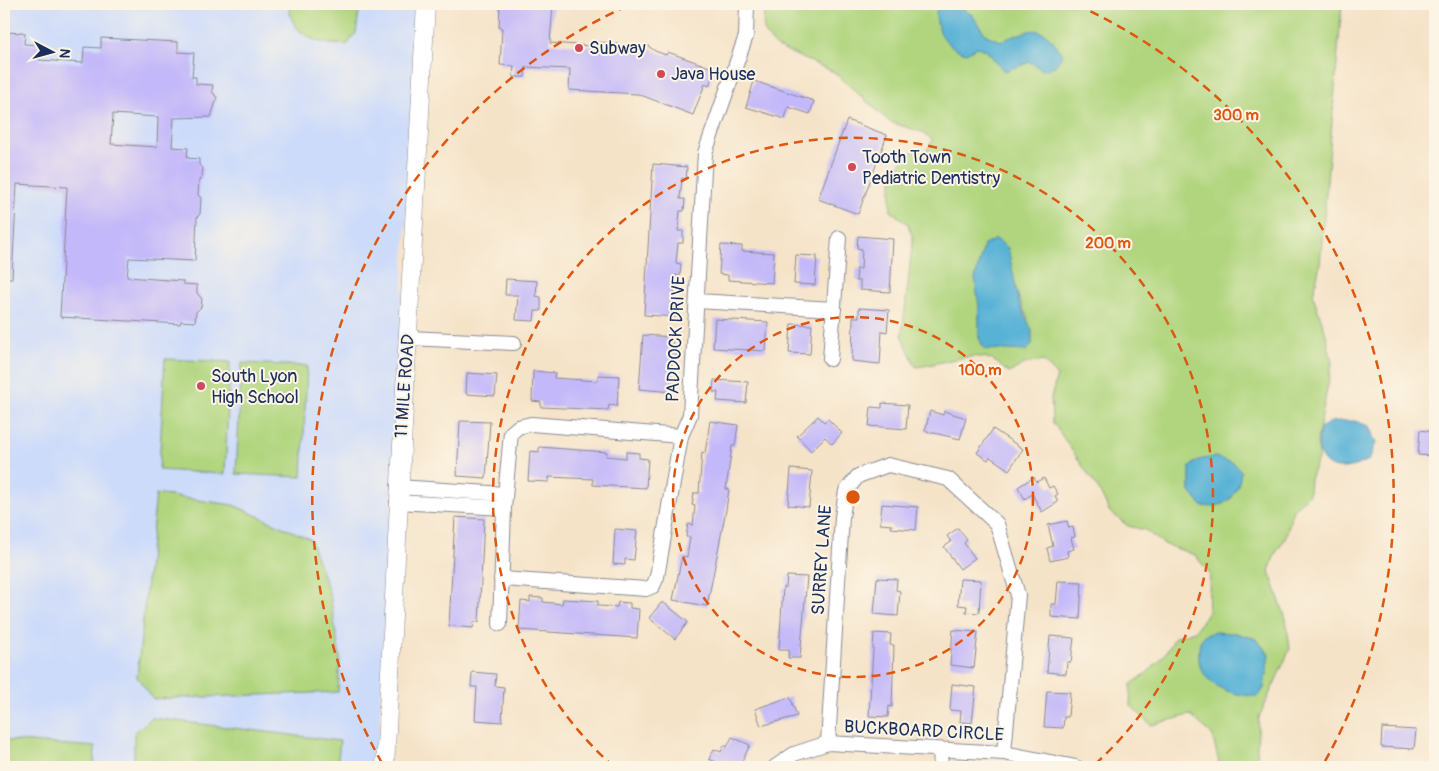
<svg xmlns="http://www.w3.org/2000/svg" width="1439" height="771" viewBox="0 0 1439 771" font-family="Pangolin,sans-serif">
<rect width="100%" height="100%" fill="#fcf5e5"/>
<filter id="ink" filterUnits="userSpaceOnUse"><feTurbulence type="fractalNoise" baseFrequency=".02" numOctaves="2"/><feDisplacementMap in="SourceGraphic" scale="10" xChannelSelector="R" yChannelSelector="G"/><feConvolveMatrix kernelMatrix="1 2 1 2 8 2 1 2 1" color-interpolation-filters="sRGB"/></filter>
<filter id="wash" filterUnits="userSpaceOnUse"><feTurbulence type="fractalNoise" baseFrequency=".0096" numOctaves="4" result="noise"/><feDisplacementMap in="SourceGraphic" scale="20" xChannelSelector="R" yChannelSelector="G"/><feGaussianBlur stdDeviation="1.12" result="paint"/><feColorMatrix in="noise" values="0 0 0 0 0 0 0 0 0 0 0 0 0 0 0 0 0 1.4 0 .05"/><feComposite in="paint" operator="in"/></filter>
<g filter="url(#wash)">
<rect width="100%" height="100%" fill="#f5e3c8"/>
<!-- built -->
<path fill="#cddbfa" d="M4 4H418L377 767H4Z"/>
<!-- green -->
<g fill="#b0d57e" stroke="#66826e" fill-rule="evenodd">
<path d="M289 4H360L356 33 348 44C322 47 289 36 289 4Z"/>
<path d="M765 4H1342L1320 264 1313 295 1326 334 1332 363 1317 441 1319 456 1310 479 1309 494 1293 510 1285 539 1275 554 1269 571 1286 619 1290 649 1259 717 1257 748 1258 767H1220L1212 734 1190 715 1151 725 1130 705 1131 684C1151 672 1165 657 1175 637L1195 631 1208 611 1210 574 1195 555 1164 544 1145 530 1128 526 1109 511 1099 490 1052 421 1051 398 1057 376 1044 361 1024 364 1009 373C1003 369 997 361 990 359 971 351 937 365 916 367L902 336 913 238 908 224 891 211C890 184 890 169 913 151L925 153 933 140 922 132 890 122 834 72 777 47 765 34 763 23ZM972 15 986 35 1000 41 1013 37 1030 62 1004 71 986 50 977 47ZM1008 248C1012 273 1015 296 1028 318L979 338V307ZM1198 460 1233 497 1222 504 1211 507 1190 492V467ZM1235 633 1256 639 1269 654 1224 690C1200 673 1197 671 1200 641Z"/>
<path d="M165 359 230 362 225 474 159 470Z"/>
<path d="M242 363 307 366 302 477 236 474Z"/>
<path d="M156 494 233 505 310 539 330 595 340 658 338 692 153 699 137 677Z"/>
<path d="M152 718 340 741 337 767H134V733Z"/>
<path d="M4 740 95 747 94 767H4Z"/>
</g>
<!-- water -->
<g fill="#59b2d6" stroke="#3a709a">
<path d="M942 6H959L972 15 986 35 1000 41C1034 30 1040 19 1063 55L1055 66 1043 70 1030 62 1004 71 986 50 977 47 966 53C947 48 935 31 936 11Z"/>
<path d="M996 239 1008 248 1019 303 1032 330V345L1026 351 984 349 979 338V307L975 278 984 245Z"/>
<path d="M1340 421H1355L1369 426 1376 443 1369 460C1336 477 1312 468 1320 428L1331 422Z"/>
<path d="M1215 457 1234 463 1241 471C1239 494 1226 510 1202 506L1190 492V467L1198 460Z"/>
<path d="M1214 632 1235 633 1256 639 1269 654 1264 688 1259 696C1232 697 1197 685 1199 653 1199 646 1200 641 1204 635Z"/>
</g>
<g id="blocks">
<!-- building -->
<g fill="#c3b8f9" fill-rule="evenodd">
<path d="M500 4H553L550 43 592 46 593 42 618 43 617 47 637 48 647 45 655 51 666 55 668 52 715 69 709 86 705 84 693 115 638 94 569 90 570 69 526 67 525 77H513L514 66 500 65 502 28H499Z"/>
<path d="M4 32 25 33 24 44 40 45 39 60 83 63 84 47 101 48V38L178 42V52L194 53 192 77H196V84L213 85 212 91 217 98 211 117 174 118 172 147 188 148 187 158 199 159V165L203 168 202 177 199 180 198 195 201 198 200 214 197 217 195 261 129 258 127 277 183 281V284L197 285V293L202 299 201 307 196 312 195 322 181 321 180 324 60 317 67 187 17 184 12 278H4ZM113 114 158 117 157 147 111 144Z"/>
<path d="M754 81 814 101 810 114 788 107 785 119 746 107Z"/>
<path d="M847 120 887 135 858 214 818 199Z"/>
<path d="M653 164 687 167 686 179 682 178 680 199H685L684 211H680L678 231H683V243H678L676 263 681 264 680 276 676 275 674 296V305H678V317L644 315Z"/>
<path d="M858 236 893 239 890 292 860 290V281H856L857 268 861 269 862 249 857 248Z"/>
<path d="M721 245 742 246V251L774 253 772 283 728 280V275L719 274Z"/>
<path d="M796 255 817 256 815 285 794 284Z"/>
<path d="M506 279 537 281 536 296 541 297V311H535L534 321 516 320 518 295H505Z"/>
<path d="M859 308 889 310 887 332 882 331 880 364 852 361 853 317H859Z"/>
<path d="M715 319 768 322 766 351 713 348Z"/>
<path d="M791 324 812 325 810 354 789 353Z"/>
<path d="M643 335 673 337 672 346 677 347 676 359H672L671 379H676L674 392 639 389Z"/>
<path d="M533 371 555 373 554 378 598 381V375L619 376 617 406 609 405 608 410 541 407V402L532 401Z"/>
<path d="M467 373 497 375 495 396 466 394Z"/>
<path d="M714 380 748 382 746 403 717 401 718 392H713Z"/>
<path d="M882 403 908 405 906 429 869 426 871 407 882 408Z"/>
<path d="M930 411 943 415 944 411 966 418 960 439 925 431Z"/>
<path d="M818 416 824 422 828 419 842 433 832 444 825 437 811 451 797 436Z"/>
<path d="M460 421 490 422 486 478 457 476Z"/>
<path d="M710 421 738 425 735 446H732L726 489H729L726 510 707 606 673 600 682 556 687 557 690 537H686L688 524 693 525 695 506 692 505 694 493H699L702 452 705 453Z"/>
<path d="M993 429 1023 449 1009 470 990 457 988 460 977 453Z"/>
<path d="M1420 430 1435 432V456L1418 455Z"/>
<path d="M539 447 607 452 606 456 626 458V452L639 453V458L648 459 646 488 593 485V479L549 477V482L528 481 530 451 539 452Z"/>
<path d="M791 469 812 471 809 507 788 505Z"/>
<path d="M1034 477 1036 482 1044 478 1049 488 1053 486 1058 494 1055 496 1058 502 1042 512 1032 494 1025 499 1018 487Z"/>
<path d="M882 504 918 507 916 530 891 528 892 525 880 524Z"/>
<path d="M455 517 484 519 479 622H474L473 628 449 626Z"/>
<path d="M1067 521 1069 528 1073 527 1075 537 1071 538 1074 549 1067 551 1068 557 1050 561 1047 548 1053 546 1048 525Z"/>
<path d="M958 528 967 540 964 543 975 558 960 569 944 547 951 542 947 536Z"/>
<path d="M615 529 637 531 634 560 625 559V565L613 564Z"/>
<path d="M787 576 807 577 800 658H788L789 650H779L783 587H786Z"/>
<path d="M877 578 897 579 896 590 900 591 898 616 874 614Z"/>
<path d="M960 579 981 580 979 613 966 612 967 606 958 605Z"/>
<path d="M1058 581 1082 582 1080 619 1051 617V604H1056Z"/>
<path d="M530 597 543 598V602L562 604 563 599 598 601V606L617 607 618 602 630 603V608L639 609 637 638 519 630 521 601 530 602Z"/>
<path d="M661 603H664L688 622 675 639 649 618Z"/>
<path d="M953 630 978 632 974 668 950 665Z"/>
<path d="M874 633 891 634 890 645H894L892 707 889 706 888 717 869 716Z"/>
<path d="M1050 636 1074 638 1071 662H1067L1066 674 1047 672Z"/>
<path d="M472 672 496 674 495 686 504 687 502 722 475 720 477 687H471Z"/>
<path d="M952 684 976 687 972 723 960 722 961 711 950 710Z"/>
<path d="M1047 691 1070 692 1068 717H1064L1063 728 1044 727Z"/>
<path d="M790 697 797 716 761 726 755 709Z"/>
<path d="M1382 728 1416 730 1414 749 1381 747Z"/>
<path d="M732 737 750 745 739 767H713L716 762 709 759 714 749 721 752 724 745 727 747Z"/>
</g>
</g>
</g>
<g filter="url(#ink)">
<use href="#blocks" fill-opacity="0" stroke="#888993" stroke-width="1"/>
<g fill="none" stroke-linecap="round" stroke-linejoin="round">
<defs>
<g id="minor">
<path d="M697 301 834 309"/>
<path d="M409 338 514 343"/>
<path d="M830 359 839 238"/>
<path d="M398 487 505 494"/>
<path d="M397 502 504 508"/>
<path d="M501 579 646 589 653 586 657 577 681 436 690 415 705 153 746 36 747 4"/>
<path d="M500 624 504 508 511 433 518 427 531 424 681 436"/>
<path d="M828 743 842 517 846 491 858 476 888 465 948 479 997 524 1018 595 1004 753"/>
<path d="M775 767 794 754 828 743 1004 753 1076 767"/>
<path d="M940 767 941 750"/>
</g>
<path id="tertiary" d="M385 767C397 513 413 258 426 4"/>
</defs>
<!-- minor casing -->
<use href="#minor" stroke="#888993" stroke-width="16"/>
<!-- tertiary casing -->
<use href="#tertiary" stroke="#888993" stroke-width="19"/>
<!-- minor -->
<use href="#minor" stroke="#fff" stroke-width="14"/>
<!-- tertiary -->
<use href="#tertiary" stroke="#fff" stroke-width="18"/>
</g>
</g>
<!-- distance rings -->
<g fill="none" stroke="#de5710" stroke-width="2.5" stroke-dasharray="9 6">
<circle cx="853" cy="497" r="180"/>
<path d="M614 767A360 360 0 1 1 1092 767"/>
<path d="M382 763A541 541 0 0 1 629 5M1077 5A541 541 0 0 1 1324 763"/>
</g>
<!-- markers -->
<g fill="#d1495b" stroke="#fcf5e5" stroke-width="2">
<circle cx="579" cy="48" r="5"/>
<circle cx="661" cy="74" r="5"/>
<circle cx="852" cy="167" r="5"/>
<circle cx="201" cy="386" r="5"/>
</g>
<g text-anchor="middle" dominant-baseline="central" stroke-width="4" stroke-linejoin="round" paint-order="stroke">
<!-- poi labels -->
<g font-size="18" fill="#1b2f5e" stroke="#fcf5e5" text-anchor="start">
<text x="589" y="48">Subway</text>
<text x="671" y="74">Java House</text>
<text x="862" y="157">Tooth Town<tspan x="862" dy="21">Pediatric Dentistry</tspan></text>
<text x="211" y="376">South Lyon<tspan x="211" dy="21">High School</tspan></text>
</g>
<!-- street labels -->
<g font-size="18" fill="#1b2f5e" stroke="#fcf5e5">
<text transform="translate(676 339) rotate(-87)">PADDOCK DRIVE</text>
<text transform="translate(405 386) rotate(-86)">11 MILE ROAD</text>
<text transform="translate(822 560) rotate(-86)">SURREY LANE</text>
<text transform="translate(924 731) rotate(3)">BUCKBOARD CIRCLE</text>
</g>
</g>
<circle cx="853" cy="497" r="8" fill="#de5710" stroke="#fcf5e5" stroke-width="2.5"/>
<g font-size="15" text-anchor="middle" font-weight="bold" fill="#de5710" stroke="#fcf5e5" stroke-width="4" stroke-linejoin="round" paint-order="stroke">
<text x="1236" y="120">300 m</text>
<text x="1108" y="248">200 m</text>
<text x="980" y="375">100 m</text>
</g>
<!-- margin -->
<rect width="1439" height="771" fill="none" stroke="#fcf5e5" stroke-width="20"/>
<!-- north arrow -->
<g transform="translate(52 52) rotate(96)" stroke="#fcf5e5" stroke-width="4" paint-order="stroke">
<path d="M0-4L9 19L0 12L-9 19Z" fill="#1b2f5e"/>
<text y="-8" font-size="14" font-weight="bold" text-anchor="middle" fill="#1b2f5e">N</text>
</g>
</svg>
